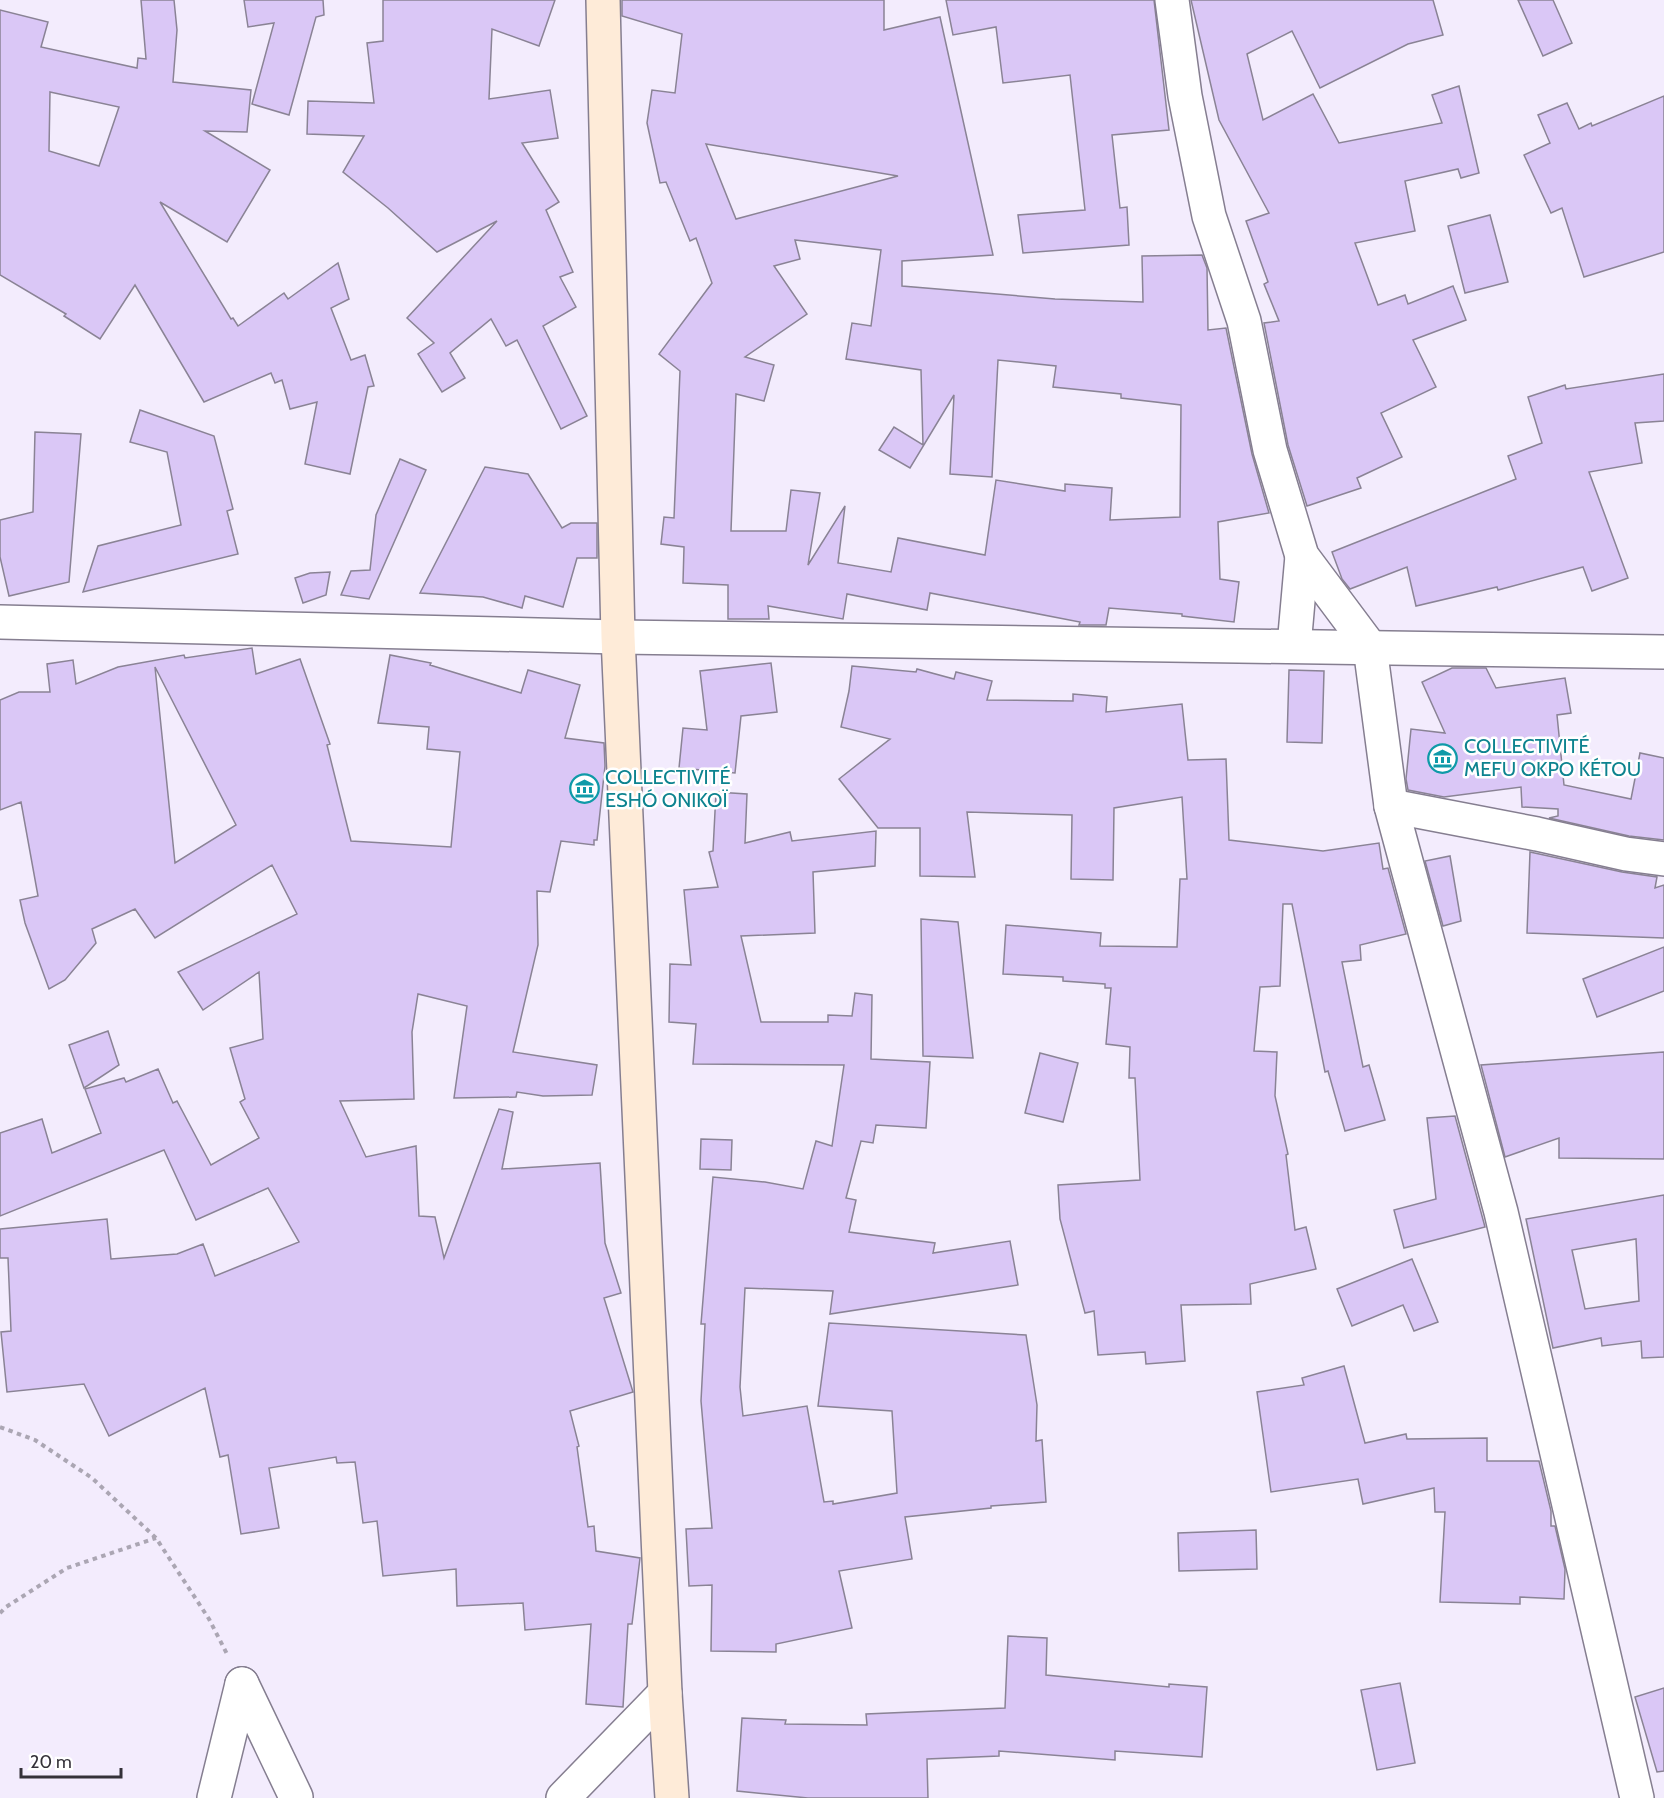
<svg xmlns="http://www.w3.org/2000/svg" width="1664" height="1798" viewBox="0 0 1664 1798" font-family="Cabin,sans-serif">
<rect width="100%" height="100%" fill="#f3ecfd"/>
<!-- building -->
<g fill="#dac7f6" stroke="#8a8395" stroke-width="1.5" fill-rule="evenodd">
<path d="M141 0H174L177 30 173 82 251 90 247 132 205 131 270 170 227 242 160 202 231 319 233 318 238 326 284 293 288 299 338 263 349 299 331 308 351 360 365 355 374 386 368 387 350 474 305 464 317 402 290 409 282 380 275 383 271 373 204 402 135 285 100 339 64 316 66 314 0 275V10L48 22 41 47 137 68 138 58 146 59ZM50 92 119 107 99 166 49 151Z"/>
<path d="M244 0H323L324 15 316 17 289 115 252 104 274 23 248 27Z"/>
<path d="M383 0H555L539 46 492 29 489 99 550 90 558 138 522 143 559 202 546 210 573 272 560 277 576 307 543 326 587 416 561 429 517 340 506 346 491 319 450 353 465 378 442 392 418 354 434 343 407 318 497 221 437 252 388 208 343 172 364 136 307 134 308 101 374 103 367 43 383 41Z"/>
<path d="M622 0H884V30L940 17 993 255 902 261V286L1055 299 1143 302 1142 256 1202 255 1207 268 1208 330 1226 328 1252 454 1269 513 1218 522 1220 579 1239 582 1234 622 1182 616V614L1109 608 1106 625H1079L1080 622 930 593 927 610 847 594 843 619 768 606 769 619H728V585L683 583 684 547 661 544 664 517 674 518 680 371 659 354 712 283 696 238 690 241 666 182 660 183 647 123 652 90 675 93 682 34 622 16ZM706 144 898 176 736 219ZM795 240 881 250 871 326 852 323 846 359 921 370 923 445 894 427 879 450 910 468 954 395 950 474 992 477 998 360 1056 366 1053 387 1121 394V398L1181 405 1180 517 1110 520 1112 488 1065 484V491L996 480 985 555 898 538 891 572 838 563 845 506 808 565 820 493 791 490 786 531H731L736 394 764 401 774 365 745 357 807 314 774 266 800 259Z"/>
<path d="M946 0H1154L1169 130 1112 135 1120 208 1127 207 1129 245 1023 253 1018 215 1085 210 1070 75 1003 83 996 27 953 35Z"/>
<path d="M1191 0H1433L1443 35 1408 44 1320 88 1292 31 1247 54 1263 120 1313 94 1339 143 1442 123 1432 95 1459 86 1479 173 1461 178 1458 169 1405 181 1415 231 1355 243 1378 305 1405 295 1408 304 1453 286 1466 320 1413 340 1436 387 1381 413 1402 457 1357 478 1361 488 1307 506 1288 445 1264 323 1279 321 1264 284 1268 282 1246 221 1269 213 1219 120Z"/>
<path d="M1518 0H1553L1572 43 1543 56Z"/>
<path d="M1664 96V252L1584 277 1562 208 1551 213 1524 155 1550 143 1538 115 1567 103 1579 129 1591 123 1592 126Z"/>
<path d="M1490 215 1508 282 1465 293 1448 226Z"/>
<path d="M1664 374V421L1635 423 1642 463 1589 472 1628 578 1592 591 1583 567 1498 590 1497 587 1416 606 1407 567 1350 589 1342 579 1332 552 1516 479 1508 456 1542 443 1528 397 1565 385 1566 389Z"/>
<path d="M140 410 214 436 233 509 227 511 238 554 83 592 98 546 181 525 167 452 130 442Z"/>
<path d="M35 432 81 434 69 582 9 596 0 557V520L33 512Z"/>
<path d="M400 459 426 470 369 599 341 595 351 571 370 570 376 515Z"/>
<path d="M485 467 528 474 562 528 571 523H597V558H577L563 607 525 596 522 608 483 597 420 593Z"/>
<path d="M330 572 326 595 303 603 295 578 310 573Z"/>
<path d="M252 648 256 674 300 659 330 744 327 745 351 841 451 847 460 752 427 749 429 727 378 723 390 655 431 663 430 665 521 693 528 670 580 685 565 738 604 743 605 766 597 840H594V845L561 841 550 892 537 891 538 945 513 1052 597 1065 592 1095 543 1096 517 1092 516 1097 454 1098 467 1006 418 994 412 1032 414 1099 340 1101 366 1157 416 1146 419 1216 435 1217 444 1258 499 1109 513 1112 502 1169 600 1163 605 1243 621 1293 604 1298 633 1392 570 1411 579 1446 577 1447 588 1527 594 1526 596 1551 640 1558 632 1624H628L623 1707 586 1704 591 1624 525 1630 523 1603 457 1606 456 1569 383 1576 377 1521 363 1523 355 1462 337 1463 336 1457 269 1468 279 1528 241 1534 228 1455 220 1457 205 1388 109 1436 84 1384 7 1392 1 1332 11 1331 8 1258H0V1229L107 1219 111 1259 177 1254 203 1244 215 1276 299 1242 268 1188 196 1220 164 1150 0 1216V1133L42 1119 52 1153 101 1133 85 1089 124 1078 126 1082 158 1069 173 1103 177 1101 211 1165 259 1138 240 1102 245 1099 230 1048 263 1039 259 972 203 1010 178 972 297 914 272 865 155 938 135 909 92 929 96 943 65 980 49 989 25 923 20 900 38 896 21 802 0 810V700L19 692H50L47 664 73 660 76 684 118 667 184 655 185 658ZM155 667 236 825 175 863Z"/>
<path d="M771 663 777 712 741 716 735 773 679 768 683 728 707 730 700 671Z"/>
<path d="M852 666 916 672 917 669 954 679 956 672 992 681 987 700 1073 701V694L1107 697 1106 712 1182 704 1188 760 1226 759 1229 840 1323 851 1379 843 1383 869 1388 868 1406 934 1360 945 1361 960 1342 962 1363 1067 1369 1065 1385 1120 1345 1131 1328 1071 1325 1072 1292 904H1283L1280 986 1260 987 1254 1051 1277 1052 1275 1096 1288 1154 1286 1155 1295 1230 1306 1227 1316 1269 1250 1284 1251 1304 1181 1305 1185 1361 1146 1364 1145 1352 1098 1355 1094 1311 1085 1313 1060 1219 1058 1185 1140 1180 1135 1078H1129L1130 1047 1106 1044 1111 988H1105V984L1063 981V977L1003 974 1006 925 1101 933 1100 946 1177 947 1180 879H1187L1182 797 1114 808 1113 880 1071 879 1072 815 967 812 975 877 920 876V828H878L839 779 890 739 841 727 849 691Z"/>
<path d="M1452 668H1486L1496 688 1565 678 1571 713 1557 715 1564 785 1631 799 1640 753 1664 758V840L1629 836 1549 818 1558 816V809L1522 807 1521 787 1444 797 1408 790 1406 779 1411 729 1445 733 1422 682Z"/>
<path d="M1289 670 1324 671 1322 743 1287 742Z"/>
<path d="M716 792 747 794 745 843 790 832 792 841 876 831 875 866 813 872 815 933 741 936 761 1022H828V1015L852 1016 855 993 872 995 871 1059 930 1062 926 1128 876 1125 873 1143 861 1141 846 1198 856 1200 849 1232 935 1243 933 1253 1010 1241 1018 1285 830 1314 833 1291 745 1288 740 1387 743 1416 807 1406 824 1502 833 1501V1504L897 1493 892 1411 818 1406 829 1323 1026 1335 1037 1405 1036 1441 1042 1440 1046 1502 991 1506V1508L905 1517 912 1559 839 1571 852 1628 776 1644V1652L711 1651 712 1585 689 1586 686 1529 712 1528 701 1401 705 1324H701L713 1177 765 1182 803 1189 816 1141 832 1146 844 1065 693 1064 696 1024 669 1022 670 964 691 965 684 890 718 887 709 852 713 851Z"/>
<path d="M1530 852 1622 872 1657 877 1655 888 1664 885V938L1527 933Z"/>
<path d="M1450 856 1461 921 1443 926 1425 861Z"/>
<path d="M921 919 958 922 973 1058 923 1056Z"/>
<path d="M1664 947V991L1597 1017 1583 979Z"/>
<path d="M108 1031 119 1065 84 1088 69 1045Z"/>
<path d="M1664 1052V1159L1559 1158V1138L1505 1157 1481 1065Z"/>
<path d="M1040 1053 1078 1063 1063 1122 1025 1113Z"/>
<path d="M1455 1116 1485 1227 1404 1248 1394 1210 1436 1199 1427 1118Z"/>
<path d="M701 1139 732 1140 731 1170 700 1169Z"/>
<path d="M1664 1195V1357L1642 1358 1641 1341 1602 1346 1601 1338 1553 1348 1526 1219ZM1636 1239 1639 1301 1585 1309 1572 1250Z"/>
<path d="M1412 1259 1438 1322 1414 1331 1403 1305 1352 1326 1337 1289Z"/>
<path d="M1344 1366 1365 1443 1406 1434 1407 1439 1487 1438V1461H1539L1551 1511V1526H1555L1565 1569 1564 1599 1520 1597V1604L1440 1602 1445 1512H1435L1434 1488 1363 1504 1358 1479 1271 1492 1257 1392 1304 1385 1302 1378Z"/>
<path d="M1256 1530 1257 1569 1179 1571 1178 1533Z"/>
<path d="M1008 1636 1047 1638 1046 1675 1169 1687V1684L1207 1687 1202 1757 1115 1751V1760L999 1751V1756L927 1759 928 1798H808L737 1791 742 1718 786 1720 785 1724 867 1725 866 1714 1005 1708Z"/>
<path d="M1400 1683 1415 1763 1377 1770 1361 1690Z"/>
<path d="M1664 1688V1771L1657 1772 1635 1697Z"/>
</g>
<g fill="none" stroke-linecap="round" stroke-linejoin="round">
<defs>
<g id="street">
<path d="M1172 0 1185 96 1209 216 1244 321 1270 450 1302 556 1370 647 1391 806 1501 1212 1637 1798"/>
<path d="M0 622 618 637 1664 652"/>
<path d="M1294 646 1302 556"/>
<path d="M1391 806 1537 834 1626 854 1664 859"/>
<path d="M242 1684 296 1797"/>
<path d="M214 1798 242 1684"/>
<path d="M563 1798 665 1693"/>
</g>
<path id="secondary" d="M603 0 618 637 665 1693 672 1798"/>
</defs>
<!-- street casing -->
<use href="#street" stroke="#857e90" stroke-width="36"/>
<!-- secondary casing -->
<use href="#secondary" stroke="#857e90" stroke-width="36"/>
<!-- path -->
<g stroke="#aba6b3" stroke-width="4" stroke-dasharray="4.5 4.5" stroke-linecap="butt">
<path d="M0 1427 35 1440 92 1478 156 1538 209 1619 228 1656"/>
<path d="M0 1613 6 1607 67 1568 156 1538"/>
</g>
<!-- street -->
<use href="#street" stroke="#fff" stroke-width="33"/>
<!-- secondary -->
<use href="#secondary" stroke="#feebd8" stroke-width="33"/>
</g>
<!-- icons -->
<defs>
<symbol id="museum-ring" viewBox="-11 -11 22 22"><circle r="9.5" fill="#fff" stroke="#0f9aa8" stroke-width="1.5"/><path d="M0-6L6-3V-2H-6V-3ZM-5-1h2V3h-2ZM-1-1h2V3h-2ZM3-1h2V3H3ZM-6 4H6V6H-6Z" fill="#0f9aa8"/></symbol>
</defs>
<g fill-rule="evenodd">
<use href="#museum-ring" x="1426" y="742" width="33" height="33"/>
<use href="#museum-ring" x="568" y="772" width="33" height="33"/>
</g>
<g text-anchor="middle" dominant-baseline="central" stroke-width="5" stroke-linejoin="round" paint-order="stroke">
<!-- culture labels -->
<g font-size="20" fill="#0d838f" stroke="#fff" text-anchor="start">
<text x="1464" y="746">COLLECTIVITÉ<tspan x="1464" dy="23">MEFU OKPO KÉTOU</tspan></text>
<text x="605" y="777">COLLECTIVITÉ<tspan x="605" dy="23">ESHÓ ONIKOÏ</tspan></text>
</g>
</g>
<!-- scale -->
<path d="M21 1768v9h100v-9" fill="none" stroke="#343139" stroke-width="3"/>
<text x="30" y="1768" font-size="18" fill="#343139" stroke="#ffffff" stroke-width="4.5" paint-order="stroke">20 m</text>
</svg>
